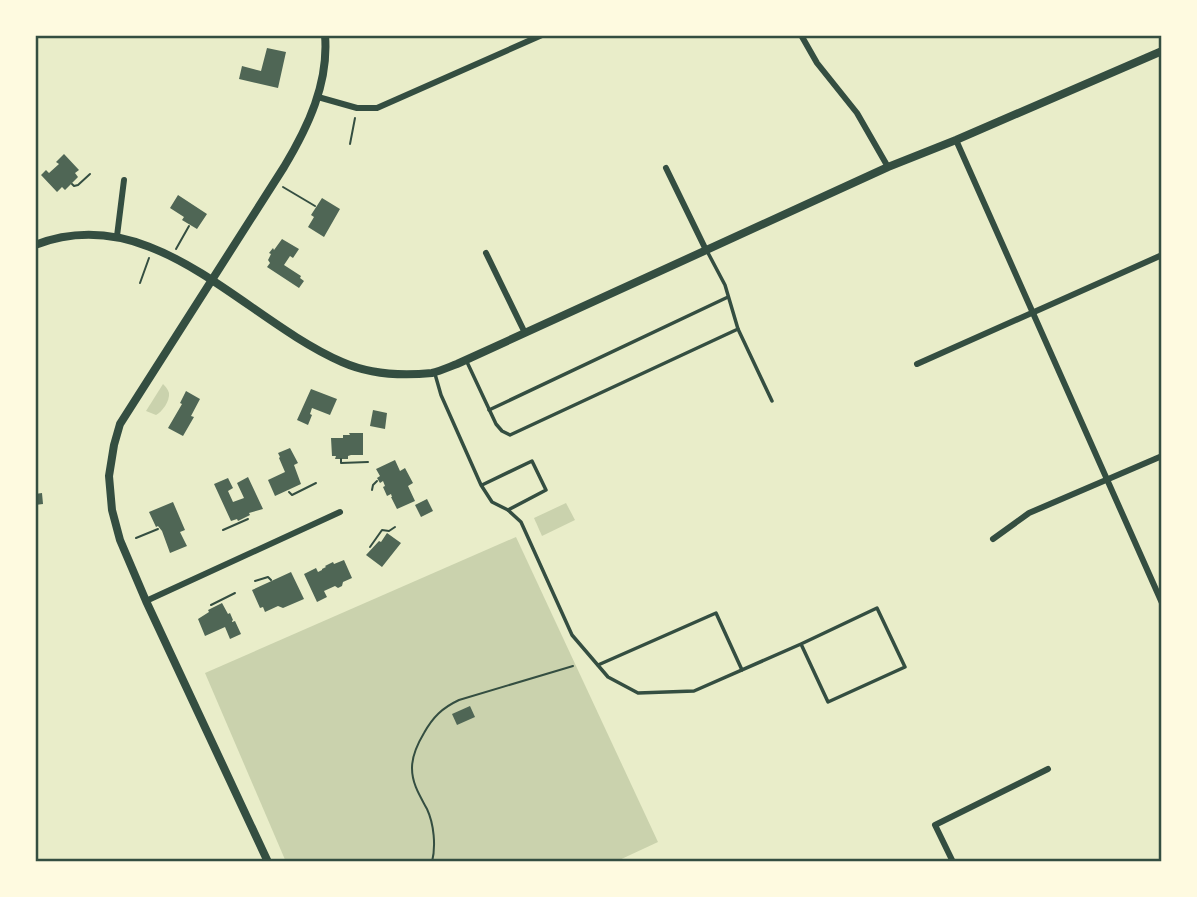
<svg xmlns="http://www.w3.org/2000/svg" width="1197" height="897" viewBox="0 0 1197 897" font-family="Bitter,serif">
<rect width="100%" height="100%" fill="#e9edc9"/>
<!-- green -->
<g fill="#cad2ad">
<path d="M163 384C165 386 168 389 169 393 170 401 162 412 156 415L146 411Z"/>
<path d="M566 503 575 520 542 536 534 518Z"/>
<path d="M516 537 658 842 615 862H286L205 673Z"/>
</g>
<!-- building -->
<g fill="#4f6655">
<path d="M267 48 286 52 278 88 239 79 242 66 261 71Z"/>
<path d="M64 154 79 170 75 173 78 177 65 190 62 187 57 192 41 175 46 170 49 173 59 164 56 162Z"/>
<path d="M178 195 207 214 197 229 182 220 184 217 170 208Z"/>
<path d="M322 198 340 209 324 237 308 227 314 217 311 215Z"/>
<path d="M282 239 299 249 293 258 290 256 284 265 301 276 300 278 304 281 299 288 267 267 270 263 268 260 271 254 269 253 273 248 274 250Z"/>
<path d="M311 389 337 399 330 415 312 408 310 414 312 415 308 425 297 420Z"/>
<path d="M186 391 200 399 191 416 194 417 183 436 168 428 182 404 180 403Z"/>
<path d="M373 410 387 413 385 429 370 426Z"/>
<path d="M349 433H363V455H351L348 456V459H335L336 456H332L331 438H343V435H350Z"/>
<path d="M290 448 298 463 294 465 301 484 275 496 268 480 285 472 279 458 280 457 278 453Z"/>
<path d="M395 460 400 471 405 468 413 483 408 486 415 501 397 509 391 497H392L391 494 387 496 383 487 385 486 383 481 380 483 377 478 380 476 376 469Z"/>
<path d="M248 477 263 509 249 513 250 515 238 521 237 519 231 521 214 484 228 478 233 488 228 491 233 502 244 498 237 483Z"/>
<path d="M42 493 43 504 35 505V494Z"/>
<path d="M427 499 433 511 421 517 415 505Z"/>
<path d="M173 502 185 530 180 532 187 546 170 553 162 531 158 526 156 527 149 512Z"/>
<path d="M387 533 401 543 382 567 366 555 379 541 381 542Z"/>
<path d="M344 560 352 578 343 582 342 586 338 588 335 586 324 591 327 597 317 602 304 574 316 568 318 572 322 570V569L326 567 325 566 333 562 334 564Z"/>
<path d="M291 572 304 599 283 608 278 606 265 612 263 607 260 608 252 590Z"/>
<path d="M222 603 228 614 230 613 233 620 232 621V622L235 621 241 634 230 639 225 627 205 636 198 619 209 612 208 610Z"/>
<path d="M470 706 475 717 457 725 452 714Z"/>
</g>
<g fill="none" stroke-linecap="round" stroke-linejoin="round">
<!-- path -->
<g stroke="#344e41" stroke-width="2">
<path d="M350 144 355 118"/>
<path d="M72 184 74 186 78 185 90 174"/>
<path d="M283 187 315 206"/>
<path d="M176 249 189 226"/>
<path d="M140 283 149 258"/>
<path d="M341 459V463L368 462"/>
<path d="M372 490 373 485 377 481"/>
<path d="M289 492 292 495 316 483"/>
<path d="M223 530 248 519"/>
<path d="M136 538 158 529"/>
<path d="M370 547 382 530 389 531 395 527"/>
<path d="M255 581 268 577 271 580"/>
<path d="M211 605 235 593"/>
<path d="M432 862C436 846 434 824 427 809 420 796 412 784 412 768 412 755 418 743 424 733 433 717 442 708 459 700L573 666"/>
</g>
<!-- service -->
<g stroke="#344e41" stroke-width="3.5">
<path d="M738 329 772 401"/>
<path d="M467 362 496 424 502 431 510 435 738 329 725 285 707 251"/>
<path d="M435 374 441 395 481 485 492 502 508 510 521 522 572 635 608 677 638 693 694 691 801 644 828 702 905 667 877 608 801 644"/>
<path d="M489 410 728 297"/>
<path d="M482 485 532 461 546 490 508 510"/>
<path d="M598 665 716 613 742 670"/>
</g>
<!-- minor -->
<g stroke="#344e41" stroke-width="6">
<path d="M801 35 817 63 857 113 888 167"/>
<path d="M318 97 357 108H377L542 35"/>
<path d="M956 140 1162 603"/>
<path d="M666 168 706 250"/>
<path d="M117 236 124 180"/>
<path d="M486 253 525 333"/>
<path d="M917 364 1162 255"/>
<path d="M993 539 1029 513 1162 456"/>
<path d="M146 601 340 512"/>
<path d="M953 862 935 825 1048 769"/>
</g>
<!-- tertiary -->
<g stroke="#344e41" stroke-width="8">
<path d="M35 245C154 199 243 319 342 362 369 374 403 376 432 373 440 371 449 367 457 364L888 167 956 140 1162 51"/>
<path d="M268 862 146 601 120 540 112 510 109 476 114 445 120 424 284 167C308 127 329 83 325 35"/>
</g>
</g>
<!-- border -->
<rect width="1197" height="897" fill="none" stroke="#fefae0" stroke-width="74"/>
<rect x="37" y="37" width="1123" height="823" fill="none" stroke="#344e41" stroke-width="2.5"/>
</svg>
